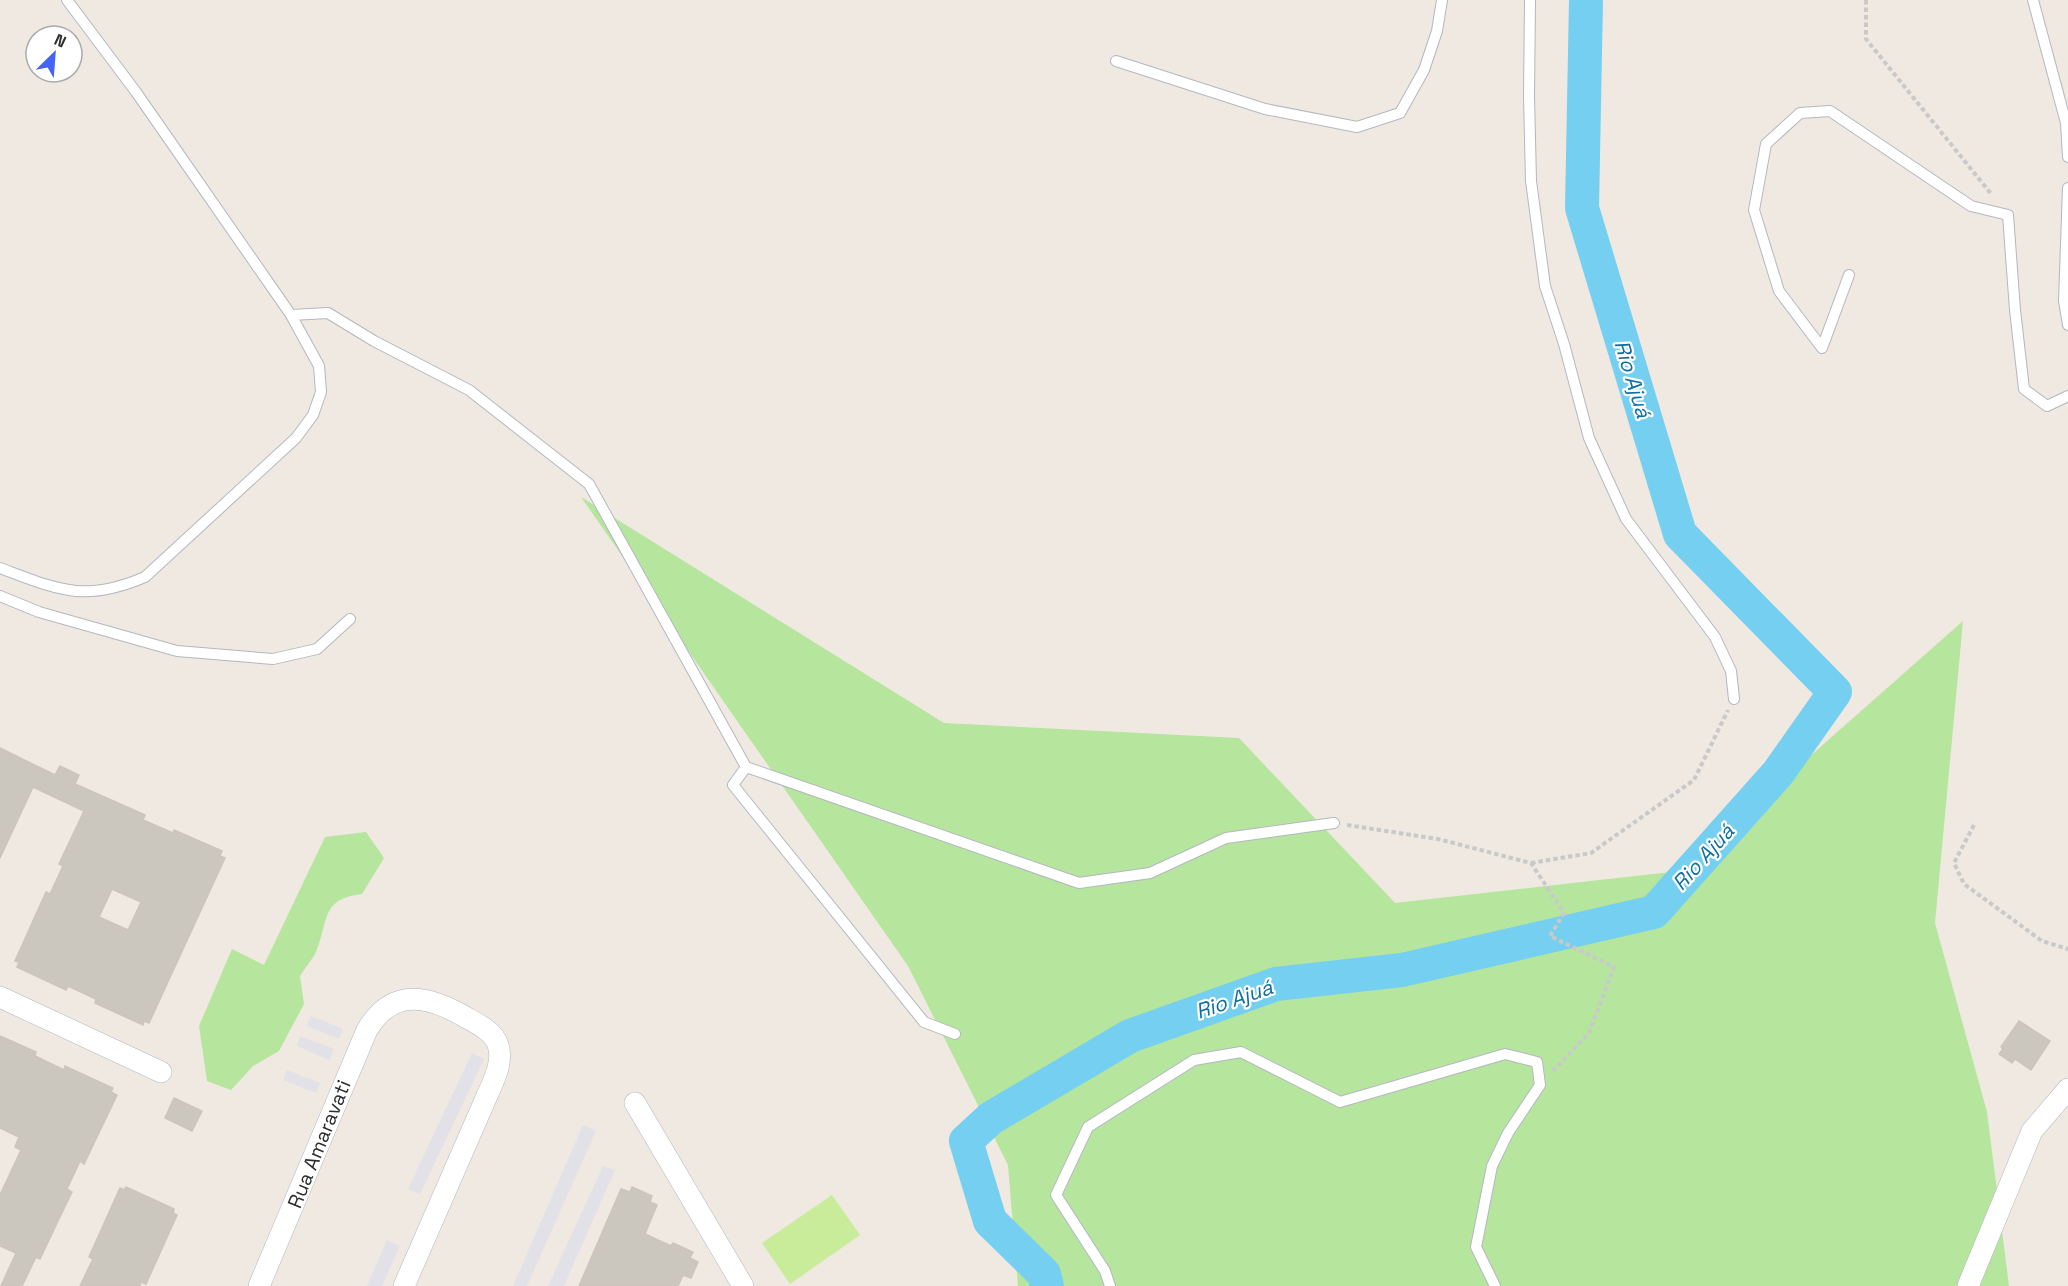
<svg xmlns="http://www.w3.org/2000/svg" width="2068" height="1286" viewBox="0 0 2068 1286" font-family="'Space Grotesk',sans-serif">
<rect width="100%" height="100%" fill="#efe9e1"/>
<!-- industrial -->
<g fill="#e3e1e8">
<path d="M311 1016 343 1029 339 1039 307 1026Z"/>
<path d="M300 1036 334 1049 329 1060 297 1046Z"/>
<path d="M472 1053 484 1059 420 1194 408 1189Z"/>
<path d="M287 1070 320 1083 316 1093 283 1080Z"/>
<path d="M583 1125 596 1131 527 1286H513Z"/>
<path d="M603 1166 615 1170 564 1286H548Z"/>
<path d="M387 1240 400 1246 382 1286H367Z"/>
</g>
<!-- green -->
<g fill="#b6e59e">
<path d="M581 497 944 723 1239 738 1395 903 1680 871 1963 621 1935 923 1987 1112 2009 1286H1018L1008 1165 908 966Z"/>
<path d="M366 832 384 858 362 894C320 899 329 921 316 952 312 960 305 968 300 976L304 1004 279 1051 253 1066 231 1090 207 1081 199 1026 232 949 264 965 325 837Z"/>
</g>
<!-- pitch -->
<path fill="#c9ec9a" d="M832 1195 860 1235 790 1284 762 1243Z"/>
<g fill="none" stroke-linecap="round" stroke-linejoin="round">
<!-- river -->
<path stroke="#75cff0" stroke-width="34" d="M1047 1286 1044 1274 990 1221 966 1141 991 1118 1130 1036 1276 984 1402 970 1654 912 1778 773 1835 692 1680 534 1582 208 1586 0"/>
</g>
<!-- building -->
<g fill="#cbc7bf" stroke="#cbc5ba" stroke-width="1.5" fill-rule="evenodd">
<path d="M0 748 55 775 60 766 79 775 75 784 145 815 143 820 173 833 174 830 222 851 220 856 225 858 149 1023 144 1021 143 1025 95 1003 96 999 68 986 66 990 17 967 19 962 15 961 46 892 50 894 63 866 59 864 84 811 33 787 0 858ZM112 889 141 902 128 930 99 917Z"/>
<path d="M2019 1021 2050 1041 2031 1070 2015 1059 2012 1063 1999 1054 2003 1049 2001 1047Z"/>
<path d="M0 1036 36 1052 35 1056 64 1070 65 1066 113 1088 111 1092 117 1095 84 1164 80 1161 67 1189 72 1192 58 1221 40 1259 36 1257 22 1286H1L16 1253 0 1246V1195L21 1150 15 1147 19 1137 0 1128Z"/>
<path d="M174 1098 202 1111 192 1131 165 1118Z"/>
<path d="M126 1187 174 1209 173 1213 177 1215 146 1284 141 1282 140 1286H80L93 1259 89 1257 120 1188 124 1190Z"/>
<path d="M632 1187 652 1196 650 1202 657 1205 645 1234 671 1246 673 1243 693 1252 690 1258 698 1262 691 1278 683 1275 678 1286H579L621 1189 630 1192Z"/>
</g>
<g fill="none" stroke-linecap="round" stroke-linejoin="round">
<defs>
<g id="lane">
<path d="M1530 0 1529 96 1531 181 1545 286 1564 344 1589 438 1626 519 1715 637 1731 671 1734 699"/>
<path d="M2033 0 2066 123 2068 157"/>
<path d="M1116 61 1265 109 1357 127 1400 113 1424 70 1437 31 1442 0"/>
<path d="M2068 188 2064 301 2068 325"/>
<path d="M1849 275 1822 348 1779 291 1754 210 1766 144 1800 113 1830 111 1971 206 2008 215 2015 310 2024 389 2047 406 2068 396"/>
<path d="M291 315 328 313 374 341 469 390 589 484 746 767 1079 883 1150 873 1226 838 1334 823"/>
<path d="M0 568C59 590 84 603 145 577L296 438 313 415 321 392 319 366 291 315 136 92 67 0"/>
<path d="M0 596 39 612 177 651 273 659 317 649 350 619"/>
<path d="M746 767 733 785 924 1022 955 1034"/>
<path d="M1110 1286 1105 1271 1056 1195 1088 1127 1194 1060 1241 1052 1340 1102 1505 1054 1537 1062 1540 1085 1508 1133 1492 1166 1476 1247 1495 1286"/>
</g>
<g id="street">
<path d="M0 997 161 1072"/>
<path d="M635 1103 743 1286"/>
<path d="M259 1286 367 1030C393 986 430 996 467 1018 478 1024 494 1032 498 1045 504 1062 493 1082 486 1098L404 1286"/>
<path d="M1968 1286 2032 1131 2068 1089"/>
</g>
</defs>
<!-- lane casing -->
<use href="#lane" stroke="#b4b7c1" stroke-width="12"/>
<!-- street casing -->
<use href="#street" stroke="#b4b7c1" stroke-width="22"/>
<!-- path -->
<g stroke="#c9c9c9" stroke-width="4" stroke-dasharray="4.5 3" stroke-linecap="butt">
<path d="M1866 0V39L1992 195"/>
<path d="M1347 825 1438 839 1531 863 1564 913 1550 936 1614 967 1589 1033 1553 1071"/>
<path d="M1974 825 1954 863 1964 884 2042 941 2068 949"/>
<path d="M1531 863 1591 853 1694 780 1728 710"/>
</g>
<!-- lane -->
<use href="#lane" stroke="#fff" stroke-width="10"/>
<!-- street -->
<use href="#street" stroke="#fff" stroke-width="21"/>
</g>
<g text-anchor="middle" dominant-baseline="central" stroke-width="4.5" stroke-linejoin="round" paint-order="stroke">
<!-- street labels -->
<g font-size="20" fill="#2e2e2e" stroke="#fff">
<text transform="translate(319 1144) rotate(-68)">Rua Amaravati</text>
</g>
<!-- water labels -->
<g font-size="21" font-style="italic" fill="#0d6fa3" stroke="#fff">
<text transform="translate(1633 379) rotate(73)">Rio Ajuá</text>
<text transform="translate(1703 857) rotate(-48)">Rio Ajuá</text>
<text transform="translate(1234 999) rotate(-19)">Rio Ajuá</text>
</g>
</g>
<!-- north arrow -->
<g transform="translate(54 54) rotate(25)"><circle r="28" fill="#ffffff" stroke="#ababab" stroke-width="1.5"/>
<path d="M0-4.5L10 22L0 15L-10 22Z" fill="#4264fb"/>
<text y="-9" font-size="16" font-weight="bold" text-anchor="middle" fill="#2e2e2e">N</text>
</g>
</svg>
